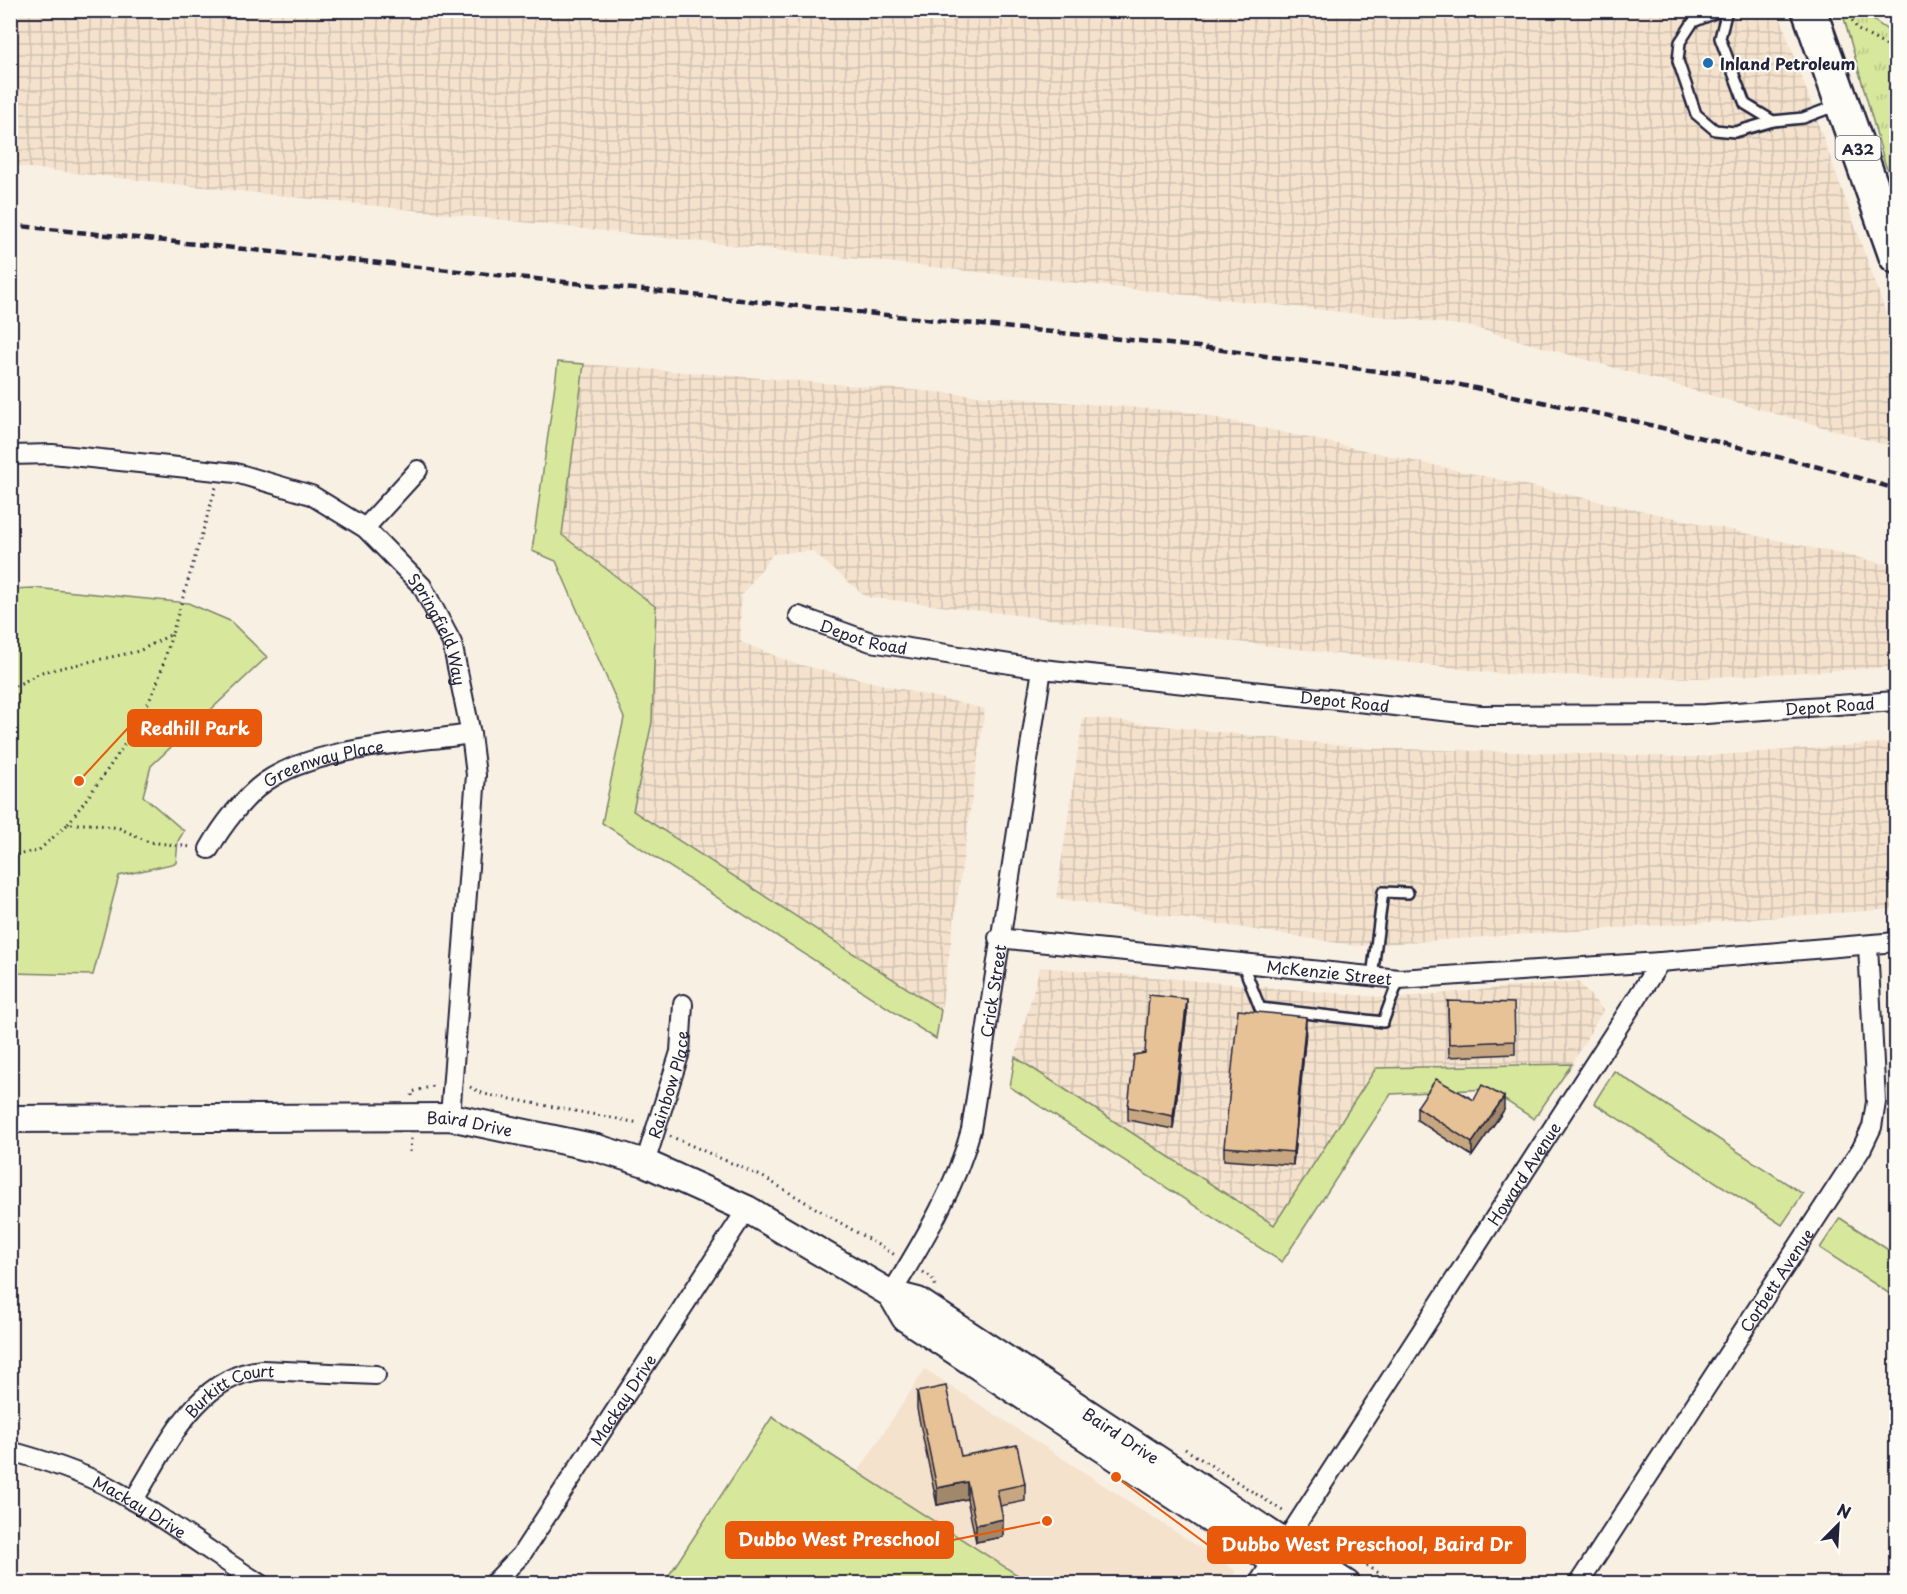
<svg xmlns="http://www.w3.org/2000/svg" width="1907" height="1594" viewBox="0 0 1907 1594" font-family="'Playpen Sans',sans-serif">
<defs>
<pattern id="industrial-grid" width="8" height="8" patternUnits="userSpaceOnUse" patternTransform="scale(1.5)"><rect width="8" height="8" fill="#f4e2cd"/><path d="M0 4h8M4 0v8" fill="none" stroke="#d1c2b1"/></pattern>
<pattern id="grass-tufts" width="24" height="20" patternUnits="userSpaceOnUse" patternTransform="scale(1.5)"><rect width="24" height="20" fill="#d7e79b"/><path d="M3 7l-1-3M5 7V3M7 7l1-3M15 17l-1-3M17 17v-4M19 17l1-3" fill="none" stroke="#b8c686"/></pattern>
</defs>
<rect width="100%" height="100%" fill="#f9f0e4"/>
<filter id="ink" filterUnits="userSpaceOnUse"><feTurbulence type="fractalNoise" baseFrequency=".0167" numOctaves="2"/><feDisplacementMap in="SourceGraphic" scale="12" xChannelSelector="R" yChannelSelector="G"/><feConvolveMatrix kernelMatrix="1 2 1 2 8 2 1 2 1" color-interpolation-filters="sRGB"/></filter>
<g filter="url(#ink)">
<!-- built -->
<path fill="#f4e2cd" d="M925 1369 1236 1571 1228 1583H1030L858 1472Z"/>
<!-- industrial -->
<g fill="url(#industrial-grid)">
<path d="M11 11H1778L1896 341V448L1468 326 11 166Z"/>
<path d="M584 364 1190 412 1896 566V667L1698 678 1502 674 866 597 812 551 773 554 741 596V642L793 663 985 709 941 1010 633 811 652 722 561 535Z"/>
<path d="M1083 717 1367 748 1691 757 1896 742V909L1356 946 1056 898Z"/>
<path d="M1040 967 1392 998 1578 981 1603 1010 1572 1064 1376 1068 1274 1225 1015 1057Z"/>
</g>
<!-- grass -->
<path fill="url(#grass-tufts)" stroke="#7c846b" stroke-width="1.5" d="M1842 11H1860L1896 36V74L1889 87V100L1896 113V184L1885 164Z"/>
<!-- green -->
<g fill="#d7e79b" stroke="#7c846b" stroke-width="1.5">
<path d="M558 362 584 364 562 535 656 607 652 722 633 811 941 1010 936 1039 602 823 624 718 556 561 532 551Z"/>
<path d="M34 588 188 603 230 621 267 657 151 766 143 796 184 831 178 841 176 863 119 876 93 975 11 973V589Z"/>
<path d="M1015 1057 1274 1225 1376 1068 1572 1064 1534 1119 1488 1089 1391 1094 1282 1262 1010 1087Z"/>
<path d="M1614 1071 1803 1194 1782 1225 1594 1103Z"/>
<path d="M1840 1218 1896 1255V1298L1820 1248Z"/>
<path d="M772 1417 1030 1583H664Z"/>
</g>
<g fill="none" stroke-linecap="round" stroke-linejoin="round">
<defs>
<g id="lane">
<path d="M1722 10 1693 22 1680 42 1678 61 1696 114 1715 130 1735 132 1773 121"/>
<path d="M1727 10 1720 38 1745 104 1773 121 1803 118 1838 105"/>
<path d="M1243 965 1260 1008 1383 1022 1399 979"/>
<path d="M1372 977 1383 892 1408 893"/>
</g>
<g id="street">
<path id="s1" d="M10 455 52 454 236 473 311 495 365 528 422 586 452 643 471 734 476 775 450 1117"/>
<path d="M365 528 418 470"/>
<path id="s2" d="M799 616 871 642 1042 669 1481 715 1706 714 1896 701"/>
<path id="s3" d="M209 849C222 826 244 797 265 782 315 747 411 743 471 734"/>
<path id="s4" d="M998 938 1399 979 1660 962"/>
<path id="s5" d="M645 1163 680 1052 683 1004"/>
<path id="s6" d="M891 1294C923 1241 955 1190 971 1130L1042 669"/>
<path id="s7" d="M10 1451C43 1460 75 1470 105 1485 158 1513 209 1551 260 1584"/>
<path id="s8" d="M133 1501C165 1451 195 1376 262 1370L376 1375"/>
<path id="s9" d="M493 1584 521 1555 747 1209"/>
<path id="s10" d="M1258 1584 1660 962 1896 942"/>
<path id="s11" d="M1578 1584 1862 1148 1872 1127 1876 1102 1868 945"/>
</g>
<g id="secondary">
<path id="s12" d="M10 1119 450 1117 597 1148 645 1163 747 1209 891 1294 918 1301 1347 1584"/>
<path d="M891 1294 905 1318 1308 1584"/>
</g>
<path id="highway" d="M1809 10 1896 256"/>
</defs>
<!-- lane casing -->
<use href="#lane" stroke="#22223b" stroke-width="14"/>
<!-- street casing -->
<use href="#street" stroke="#22223b" stroke-width="22"/>
<!-- secondary casing -->
<use href="#secondary" stroke="#22223b" stroke-width="30"/>
<!-- highway casing -->
<use href="#highway" stroke="#22223b" stroke-width="38"/>
<!-- path -->
<g stroke="#22223b" stroke-width="3" stroke-dasharray="1.5 4.5" stroke-linecap="butt">
<path d="M1846 10 1858 30 1896 51"/>
<path d="M10 689 42 672 139 651 172 634 216 487"/>
<path d="M68 824C100 780 137 733 157 683 163 667 167 650 172 634"/>
<path d="M10 856 38 851 68 824H93L119 828 149 842 192 847"/>
<path d="M470 1087 484 1094 639 1123"/>
<path d="M412 1096V1092L437 1085"/>
<path d="M670 1136 763 1177 895 1255"/>
<path d="M410 1152 411 1138"/>
<path d="M923 1272 932 1277 936 1287"/>
<path d="M1185 1449 1283 1511"/>
<path d="M1311 1530 1396 1584"/>
</g>
<!-- lane -->
<use href="#lane" stroke="#fdfcf7" stroke-width="9"/>
<!-- street -->
<use href="#street" stroke="#fdfcf7" stroke-width="18"/>
<!-- secondary -->
<use href="#secondary" stroke="#fdfcf7" stroke-width="26"/>
<!-- highway -->
<use href="#highway" stroke="#fdfcf7" stroke-width="33"/>
<!-- rail -->
<path stroke="#22223b" stroke-width="4.5" stroke-dasharray="9 4.5" stroke-linecap="butt" d="M10 225 1208 348 1427 378 1634 421 1842 473 1896 489"/>
</g>
<!-- wall -->
<g fill="#c7a782" stroke="#22223b" stroke-width="1.5">
<path d="M1448 1001 1515 1041V1054L1449 1057Z"/>
<path d="M1187 1012 1173 1129 1128 1120V1107L1145 1053Z"/>
<path d="M1306 1030 1293 1165 1224 1160V1147Z"/>
<path d="M1474 1100 1504 1110 1472 1156 1417 1120V1107Z"/>
<path d="M917 1392 961 1456 1025 1484V1501L1000 1506 1003 1537 976 1542 967 1499 937 1505 917 1409Z"/>
</g>
<!-- shaded-wall -->
<g fill="#a2886a" stroke="#22223b" stroke-width="1.5">
<path d="M1187 999V1012L1173 1129V1116Z"/>
<path d="M1306 1017V1030L1293 1165V1152Z"/>
<path d="M1504 1097V1110L1472 1156V1143Z"/>
<path d="M967 1482V1499L937 1505V1488Z"/>
<path d="M1003 1519V1537L976 1542V1525Z"/>
</g>
<!-- building -->
<g fill="#e7c297" stroke="#22223b" stroke-width="1.5">
<path d="M1149 995 1187 999 1173 1116 1128 1107 1134 1055 1145 1053Z"/>
<path d="M1448 1001 1514 1003 1515 1041 1449 1044Z"/>
<path d="M1238 1010 1306 1017 1293 1152 1224 1147Z"/>
<path d="M1436 1079 1474 1100 1482 1085 1504 1097 1472 1143 1417 1107Z"/>
<path d="M946 1386 961 1456 1017 1445 1025 1484 997 1490 1003 1519 976 1525 967 1482 937 1488 917 1392Z"/>
</g>
</g>
<!-- markers -->
<circle fill="#1f6fb2" stroke="#fdfcf7" stroke-width="2" cx="1708" cy="63" r="6"/>
<g text-anchor="middle" dominant-baseline="central" stroke-width="4.5" stroke-linejoin="round" paint-order="stroke">
<!-- shield labels -->
<rect fill="#fdfcf7" stroke="#646373" stroke-width="1.5" x="1835.5" y="136" width="45" height="24" rx="4.5"/>
<g font-size="15" font-weight="bold" fill="#22223b">
<text x="1858" y="148">A32</text>
</g>
<!-- poi labels -->
<g font-size="16" font-weight="bold" fill="#22223b" stroke="#fdfcf7" text-anchor="start">
<text x="1720" y="63">Inland Petroleum</text>
</g>
<!-- street labels -->
<g font-size="16" fill="#22223b" stroke="#fdfcf7">
<text stroke="none"><textPath href="#s1" startOffset="496">Springfield Way</textPath></text>
<text stroke="none"><textPath href="#s2" startOffset="68">Depot Road</textPath></text>
<text stroke="none"><textPath href="#s2" startOffset="554">Depot Road</textPath></text>
<text stroke="none"><textPath href="#s2" startOffset="1040">Depot Road</textPath></text>
<text stroke="none"><textPath href="#s3" startOffset="150">Greenway Place</textPath></text>
<text stroke="none"><textPath href="#s4" startOffset="333">McKenzie Street</textPath></text>
<text stroke="none"><textPath href="#s6" startOffset="324">Crick Street</textPath></text>
<text stroke="none"><textPath href="#s5" startOffset="82">Rainbow Place</textPath></text>
<text stroke="none"><textPath href="#s12" startOffset="460">Baird Drive</textPath></text>
<text stroke="none"><textPath href="#s10" startOffset="489">Howard Avenue</textPath></text>
<text stroke="none"><textPath href="#s11" startOffset="363">Corbett Avenue</textPath></text>
<text stroke="none"><textPath href="#s8" startOffset="153">Burkitt Court</textPath></text>
<text stroke="none"><textPath href="#s9" startOffset="226">Mackay Drive</textPath></text>
<text stroke="none"><textPath href="#s12" startOffset="1191">Baird Drive</textPath></text>
<text stroke="none"><textPath href="#s7" startOffset="142">Mackay Drive</textPath></text>
</g>
</g>
<!-- callouts -->
<path fill="none" stroke="#e8590c" stroke-width="2" d="M79 781L128 728M1047 1521L953 1540M1116 1477L1208 1545"/>
<g fill="#e8590c" stroke="#fdfcf7" stroke-width="2">
<circle cx="79" cy="781" r="6"/>
<circle cx="1047" cy="1521" r="6"/>
<circle cx="1116" cy="1477" r="6"/>
</g>
<g fill="#e8590c" stroke="#e8590c" stroke-width="2">
<rect x="128" y="710" width="133" height="36" rx="6"/>
<rect x="726" y="1522" width="227" height="36" rx="6"/>
<rect x="1208" y="1527" width="317" height="36" rx="6"/>
</g>
<g font-size="18" text-anchor="middle" font-weight="bold" fill="#fff">
<text x="195" y="735">Redhill Park</text>
<text x="839" y="1546">Dubbo West Preschool</text>
<text x="1367" y="1551">Dubbo West Preschool, Baird Dr</text>
</g>
<!-- margin -->
<rect width="1907" height="1594" fill="none" stroke="#fdfcf7" stroke-width="36"/>
<rect x="18" y="18" width="1871" height="1558" fill="none" stroke="#22223b" stroke-width="2" filter="url(#ink)"/>
<!-- north arrow -->
<g transform="translate(1838 1525) rotate(24)" stroke="#fdfcf7" stroke-width="4.5" paint-order="stroke">
<path d="M0-4.5L10 22L0 15L-10 22Z" fill="#22223b"/>
<text y="-9" font-size="16" font-weight="bold" text-anchor="middle" fill="#22223b">N</text>
</g>
</svg>
